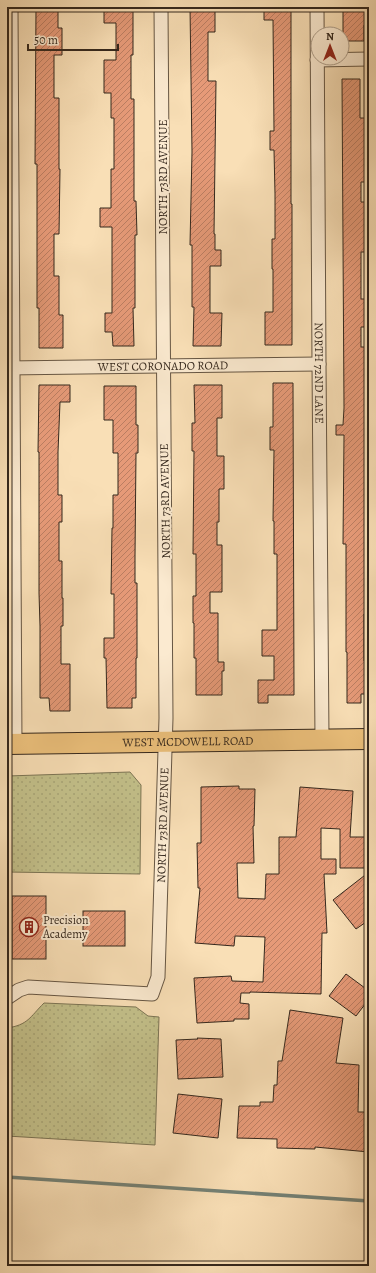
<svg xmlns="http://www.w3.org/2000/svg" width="376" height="1273" viewBox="0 0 376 1273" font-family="Alegreya,serif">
<defs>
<pattern id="green-dots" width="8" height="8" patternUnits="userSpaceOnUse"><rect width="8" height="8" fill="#c3c08a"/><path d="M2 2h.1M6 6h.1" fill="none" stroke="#a8a577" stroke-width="1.8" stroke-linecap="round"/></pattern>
<pattern id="building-hatch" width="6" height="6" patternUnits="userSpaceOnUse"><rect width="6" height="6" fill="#e69a78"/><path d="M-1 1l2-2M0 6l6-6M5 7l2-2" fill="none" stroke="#bb7e62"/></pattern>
</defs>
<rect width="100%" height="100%" fill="#f9dfb6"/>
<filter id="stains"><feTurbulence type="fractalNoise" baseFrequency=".005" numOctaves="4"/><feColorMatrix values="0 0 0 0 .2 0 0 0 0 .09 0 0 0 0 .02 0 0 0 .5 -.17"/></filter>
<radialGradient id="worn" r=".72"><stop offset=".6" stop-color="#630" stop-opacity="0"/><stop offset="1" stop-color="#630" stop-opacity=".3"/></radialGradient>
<!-- green -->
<g fill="url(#green-dots)" stroke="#7c7454">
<path d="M130 772 141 785 140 874 7 872V776Z"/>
<path d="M44 1003 136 1007 148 1016 159 1017 155 1145 7 1136V1028C28 1025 30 1017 44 1003Z"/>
</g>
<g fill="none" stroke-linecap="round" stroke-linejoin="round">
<!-- stream -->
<path stroke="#748175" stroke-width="3.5" d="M7 1177 369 1201"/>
</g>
<!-- building -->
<g fill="url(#building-hatch)" stroke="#35281d">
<path d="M36 7H58V28H62V55H54V98H59V169H60L59 234H54V276H59V315H63V348H39V308H37V164H35Z"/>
<path d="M104 7H133V55H131V99H134V201H136L137 235H135V308H133L134 346H113L112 332H105V313H112V227H100V208H111V169H114V118H111V93H104V60H116V23H104Z"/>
<path d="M190 7H215V32H208V81H216L214 234H215V250H221V266H210V313H222L221 346H193L194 307H192V245H190L192 152Z"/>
<path d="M264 7H291V204H292V345H265V312H273V269H272V239H275V194L274 150H270V131H274L273 20H264Z"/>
<path d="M343 8H369V25H364V41H343Z"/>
<path d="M342 79H360V118H365V155H366V182H361V202H367L366 252H361V299H367V327H361V347H366V379H368L366 516H369V614H364V661H369V694H361V703H347V652H346V544H343L344 435H336V425H343L344 408Z"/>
<path d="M273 383H293L294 695H268V703H258V680H274V656H262V630H277V554H274V521H273L274 450H270V427H273Z"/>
<path d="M39 385H70V402H60L58 452V495H62V522H59V561H62V598H63V626H61V664H70V711H50L49 698H40V626L39 593V452H38Z"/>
<path d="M194 385H222V418H217V456H224V489H219V522H217V545H222V592H210V613H218V662H224V671H222V695H196V658H194V623H193V596H196V554H193L194 451H192V423H195Z"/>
<path d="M104 386H136V425H138V453H136L135 556V583H137V658H136V698H132V708H107L106 658H104V638H114V594H111L112 528H113V495H118V453H113V420H104Z"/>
<path d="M239 786V789H255L254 826H253L254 863H237L238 898 265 899 266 874H279V837H296L300 787 353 791 350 837H369V868H340V829L321 828V859H336V874H324L327 933H322L321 994 250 992V993H241L240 1003 249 1004V1019H234V1021L197 1023 194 978 231 976 232 981 263 982 265 937 235 936 234 946 195 943 200 888H198L197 843H201V787Z"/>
<path d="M369 872V920L356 929 333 900Z"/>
<rect x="12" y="896" width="34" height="63"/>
<rect x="83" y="911" width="42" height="35"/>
<path d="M346 974 369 991V999L356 1016 329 996Z"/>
<path d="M290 1010 343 1018 336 1063 359 1065 358 1112H369V1152L315 1147V1149L277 1148V1139L237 1138 239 1106H260V1102H273L274 1085H277L278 1061H282Z"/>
<path d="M197 1038 221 1039 223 1077 178 1079 176 1040 198 1039Z"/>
<path d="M178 1094 222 1099 218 1138 173 1133Z"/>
</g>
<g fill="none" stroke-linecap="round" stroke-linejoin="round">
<defs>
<g id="street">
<path d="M11 7 15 744"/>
<path id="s1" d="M317 7 319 364 322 739"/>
<path d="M317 60 369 59"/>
<path id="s2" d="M7 368 319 364"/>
<path id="s3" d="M7 998 19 990 28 987 152 994 158 977 166 718 161 7"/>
</g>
<g id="primary">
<path id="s4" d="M7 744 369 739"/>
</g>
</defs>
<!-- street casing -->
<use href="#street" stroke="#665643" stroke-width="15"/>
<!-- primary casing -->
<use href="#primary" stroke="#35281d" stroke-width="22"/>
<!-- street -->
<use href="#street" stroke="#fbead0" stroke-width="13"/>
<!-- primary -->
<use href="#primary" stroke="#ecc07b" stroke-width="20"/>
</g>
<!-- icons -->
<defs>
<symbol id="building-ring" viewBox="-11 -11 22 22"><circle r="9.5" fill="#fbead0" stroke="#8f2418" stroke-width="1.5"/><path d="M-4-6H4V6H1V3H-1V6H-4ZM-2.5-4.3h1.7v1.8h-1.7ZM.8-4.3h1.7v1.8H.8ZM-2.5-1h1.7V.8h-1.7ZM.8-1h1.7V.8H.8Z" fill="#8f2418"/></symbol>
</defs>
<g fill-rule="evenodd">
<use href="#building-ring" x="18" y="916" width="22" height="22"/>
</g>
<g text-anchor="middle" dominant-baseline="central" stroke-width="4" stroke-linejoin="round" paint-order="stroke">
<!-- street labels -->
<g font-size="12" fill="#35281d" stroke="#fbead0">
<text transform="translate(163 177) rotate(-90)">NORTH 73RD AVENUE</text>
<text stroke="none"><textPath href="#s2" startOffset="156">WEST CORONADO ROAD</textPath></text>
<text stroke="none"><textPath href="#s1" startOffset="366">NORTH 72ND LANE</textPath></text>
<text transform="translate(165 501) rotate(-91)">NORTH 73RD AVENUE</text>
<text stroke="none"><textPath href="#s4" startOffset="181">WEST MCDOWELL ROAD</textPath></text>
<text stroke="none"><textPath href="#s3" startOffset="318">NORTH 73RD AVENUE</textPath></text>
</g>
<!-- poi labels -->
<g font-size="12" fill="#35281d" stroke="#fbead0" text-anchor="start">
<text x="43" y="920">Precision<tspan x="43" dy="14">Academy</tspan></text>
</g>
</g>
<!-- margin -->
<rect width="376" height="1273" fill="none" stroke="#f9dfb6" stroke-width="24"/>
<rect x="8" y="8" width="360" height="1257" fill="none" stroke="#35281d" stroke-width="2"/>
<rect x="12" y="12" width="352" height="1249" fill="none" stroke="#35281d"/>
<!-- north arrow -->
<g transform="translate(330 46)"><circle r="19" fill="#fbead0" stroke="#ac9c88"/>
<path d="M0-3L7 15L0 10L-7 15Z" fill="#8f2418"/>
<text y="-6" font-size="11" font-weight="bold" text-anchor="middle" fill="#35281d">N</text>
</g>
<!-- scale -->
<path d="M28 44v6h90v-6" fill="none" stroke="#35281d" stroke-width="2"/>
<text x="34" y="44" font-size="12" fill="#35281d" stroke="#fbead0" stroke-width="3" paint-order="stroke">50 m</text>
<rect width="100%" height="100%" filter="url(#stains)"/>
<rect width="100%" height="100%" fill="url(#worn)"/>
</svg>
